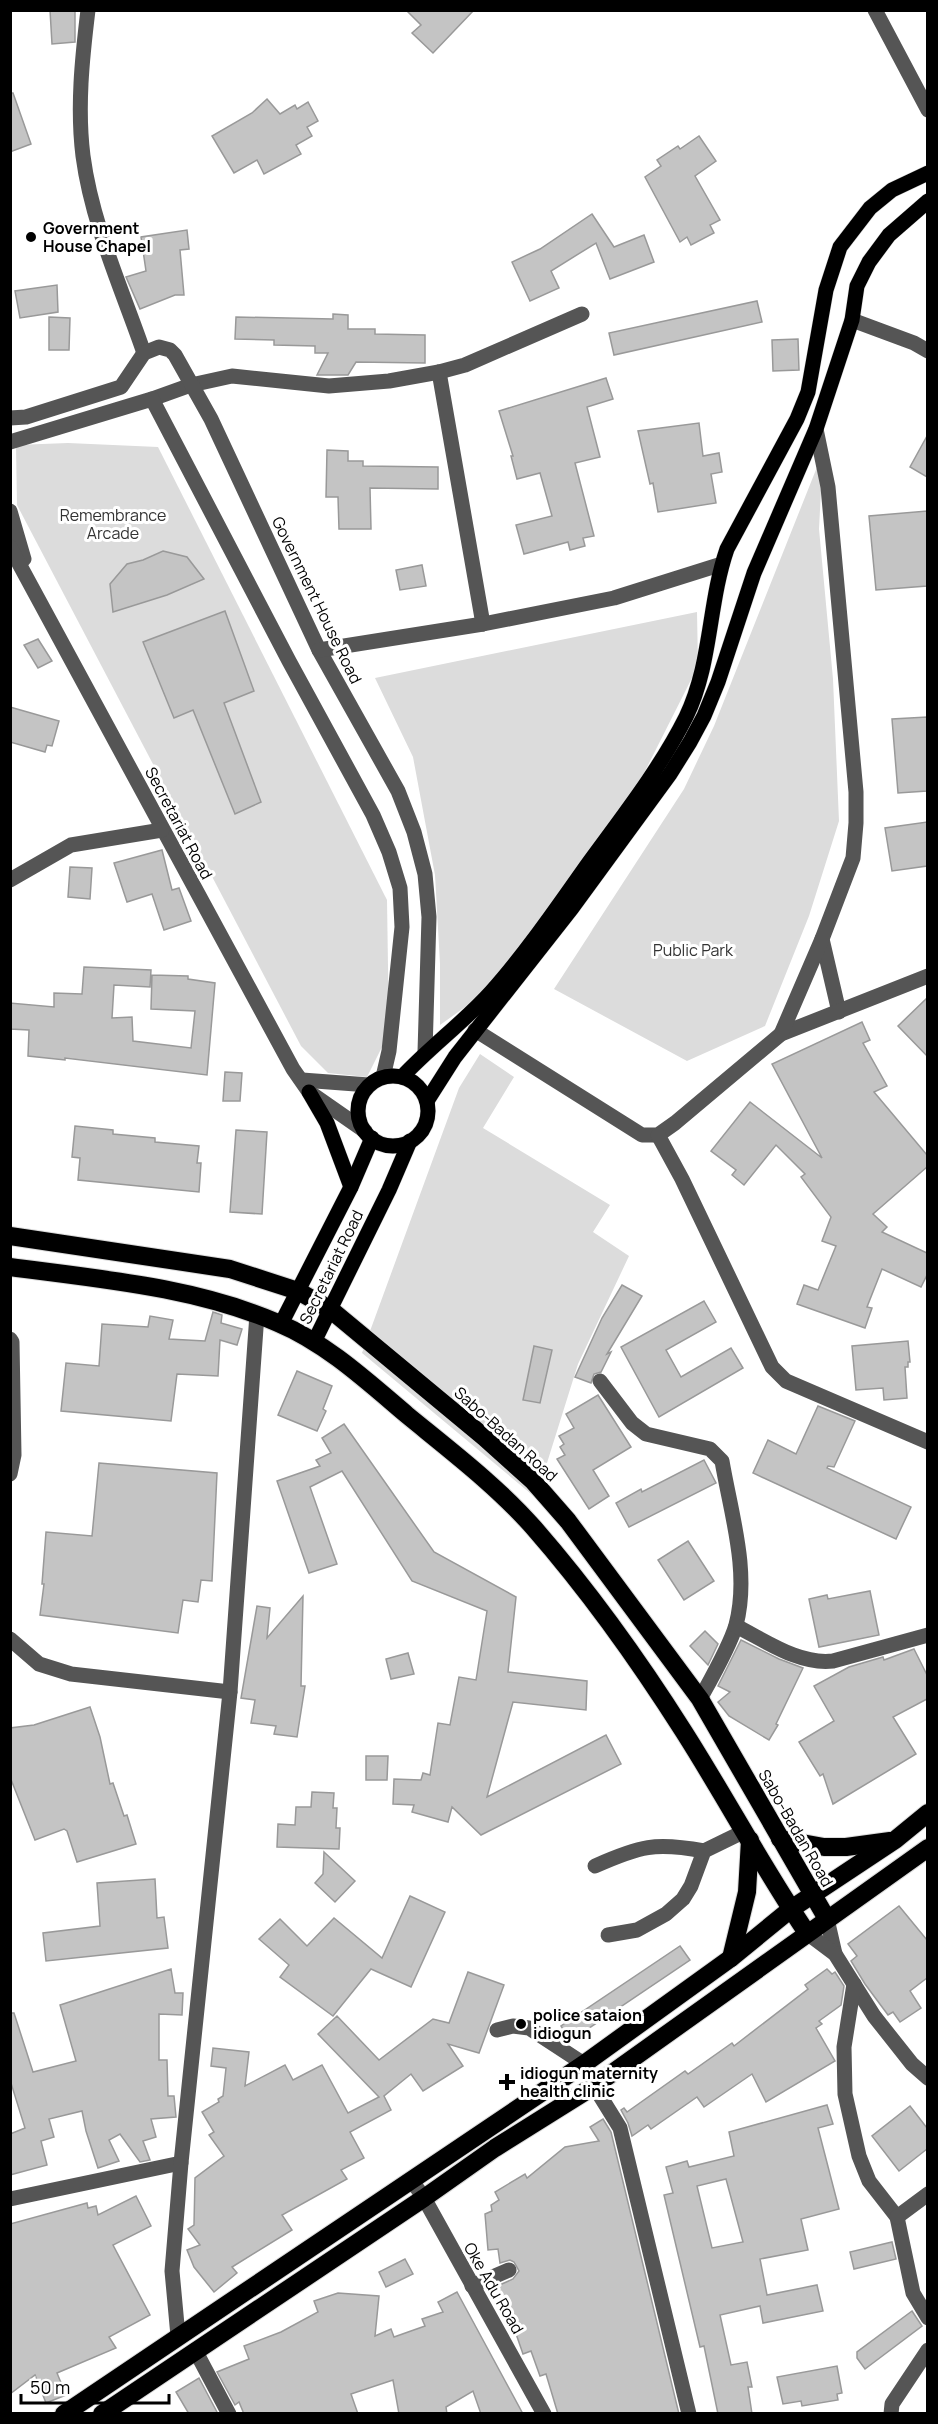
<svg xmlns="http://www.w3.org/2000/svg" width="938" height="2424" viewBox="0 0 938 2424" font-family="Manrope,sans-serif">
<rect width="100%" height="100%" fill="#fff"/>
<!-- green -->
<g fill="#dcdcdc">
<path d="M68 443 158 447 387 900 389 1033 367 1077 328 1073 301 1046 17 505 16 445Z"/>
<path d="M823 452 819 529 833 679 839 821 809 916 765 1026 687 1061 554 989 684 789 714 726Z"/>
<path d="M697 612 698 666 639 783 493 987 440 1025V964L435 875 413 757 375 678Z"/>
<path d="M480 1054 514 1077 483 1128 610 1205 593 1232 629 1256 578 1364 536 1498 362 1353 459 1088Z"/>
</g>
<!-- building -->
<g fill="#c4c4c4" stroke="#999" stroke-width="1.5" fill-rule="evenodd">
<path d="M50 10H75V42L52 44Z"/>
<path d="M406 10H474L433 53 412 33 421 25Z"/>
<path d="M10 93H13L31 144 10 152Z"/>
<path d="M267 99 280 114 295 105 297 109 308 102 318 121 307 127 312 136 296 145 301 154 264 174 257 160 234 173 212 136 252 113Z"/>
<path d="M699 136 716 161 695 176 720 220 710 225 714 233 691 245 687 237 680 242 645 177 661 166 657 160 678 146 680 149Z"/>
<path d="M592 214 614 247 644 235 654 262 610 279 596 243 551 271 559 288 530 301 512 262 540 249Z"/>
<path d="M187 230 189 249 180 250 184 295H175L140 309 126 277 146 271 141 237Z"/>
<path d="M57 285 58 312 20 318 15 291Z"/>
<path d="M757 301 762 322 614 355 609 333Z"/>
<path d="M333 314 348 315V329H375V334L425 335V363L356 362 348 375H317L328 353H315V346L274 345V340L235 339 236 317 333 319Z"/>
<path d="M49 317 70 318 69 350H49Z"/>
<path d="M798 339 799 370 773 371 772 340Z"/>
<path d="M606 378 613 399 587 407 600 457 575 463 594 536 583 538 585 546 570 550 568 542 524 554 516 525 552 516 540 473 517 479 511 456H513L499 411Z"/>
<path d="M699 423 703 456 719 453 722 472 711 474 716 503 658 512 653 483 650 484 638 431Z"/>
<path d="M927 436V477L910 467Z"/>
<path d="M327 450 348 451V461H363V466L438 467V489L370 488 371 529H339L338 497H326Z"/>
<path d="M927 511V586L876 590 869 516Z"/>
<path d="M163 551 187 557 204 579 167 595 113 612 110 584 127 564 143 560Z"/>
<path d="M422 565 426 586 400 590 396 570Z"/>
<path d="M225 611 254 691 224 703 261 802 235 814 193 710 174 718 143 642Z"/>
<path d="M38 639 52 661 38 668 24 645Z"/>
<path d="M10 707 59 721 52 746 47 745 45 752 10 742Z"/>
<path d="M927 717V791L898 793 892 719Z"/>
<path d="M927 822V866L892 871 885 828Z"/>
<path d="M162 850 172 890 179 888 191 921 164 930 152 894 127 902 114 863Z"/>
<path d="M70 867 92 868 90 899 68 897Z"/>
<path d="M84 967 151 970 150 987 114 985 112 1018 132 1017 133 1041 191 1048 195 1011 151 1009 152 975 188 976V979L215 983 207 1075 65 1058V1060L28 1056 29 1030 10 1029V1003L54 1007V993L82 994Z"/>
<path d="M927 998V1056L898 1026Z"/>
<path d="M862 1022 870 1040 863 1043 887 1086 874 1092 927 1155V1167L873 1214 887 1227 882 1232 927 1253V1275L921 1287 882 1269 867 1307 872 1308 865 1328 797 1304 804 1285 818 1290 836 1246 822 1241 831 1217 801 1177 805 1174 776 1145 744 1185 732 1175 736 1170 711 1151 750 1102 822 1158 772 1064Z"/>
<path d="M225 1072 242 1073 240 1101H223Z"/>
<path d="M75 1126 113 1130V1134L155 1138V1142L199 1146 197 1163H201L199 1192 78 1180 80 1158 72 1157Z"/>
<path d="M236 1130 267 1132 262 1214 230 1212Z"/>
<path d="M622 1285 642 1296 607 1354 611 1352 601 1372 594 1374 591 1383 575 1377 602 1318Z"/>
<path d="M704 1301 716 1322 666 1350 681 1377 731 1348 743 1368 659 1417 621 1347Z"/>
<path d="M213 1312 222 1315 221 1323 242 1329 237 1345 220 1340 218 1376 177 1374 171 1421 61 1411 66 1363 99 1366 102 1324 148 1327 150 1316 173 1320 169 1339 205 1341Z"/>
<path d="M908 1341 910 1362H908V1367H905L907 1398 884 1400 883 1388 856 1390 852 1346Z"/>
<path d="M534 1346 552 1350 540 1403 523 1400Z"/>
<path d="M297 1371 332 1386 323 1409 326 1411 317 1431 278 1415Z"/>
<path d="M598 1395 631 1447 593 1470 609 1496 589 1509 557 1459 565 1455 560 1447 564 1444 559 1436 574 1428 566 1414Z"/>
<path d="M818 1406 855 1421 834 1467 828 1466 827 1468 911 1507 896 1539 753 1473 768 1440 796 1454Z"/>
<path d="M344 1424 434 1552 516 1597 508 1672 587 1681 586 1710 513 1702 487 1797 606 1735 621 1764 481 1835 452 1807 448 1822 412 1812 414 1805 393 1804 394 1779 421 1780 423 1773 430 1775 438 1723 450 1725 459 1677 476 1680 487 1611 412 1581 342 1471 310 1487 337 1564 309 1573 277 1481 320 1466 316 1460 331 1453 322 1438Z"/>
<path d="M704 1460 716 1483 629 1527 616 1503 641 1489 642 1492Z"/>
<path d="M99 1463 217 1473 212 1581 201 1580 198 1602 183 1600 178 1633 40 1615 44 1584H42L46 1532 92 1536Z"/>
<path d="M688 1541 714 1581 684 1600 658 1560Z"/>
<path d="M870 1591 879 1635 819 1647 809 1599 827 1595 828 1599Z"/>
<path d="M303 1596 301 1686H305L297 1737 274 1734 276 1726 251 1723 255 1700 241 1698 257 1606 270 1608 267 1638Z"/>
<path d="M705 1631 718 1644 708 1665 690 1646Z"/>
<path d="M741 1640 779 1659 803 1668 776 1724 778 1725 769 1740 729 1716 718 1702 730 1692 718 1686Z"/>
<path d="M914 1649 927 1675V1699L893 1717 916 1754 833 1804 823 1774 820 1776 799 1742 834 1721 814 1686 849 1667 883 1657 884 1660Z"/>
<path d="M408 1653 414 1674 391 1679 386 1659Z"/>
<path d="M90 1707 100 1737 110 1784 113 1783 124 1816 127 1815 136 1844 77 1862 67 1831 64 1829 35 1840 10 1777V1728L34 1725Z"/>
<path d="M366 1756H388L387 1780H366Z"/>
<path d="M312 1792 334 1793 333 1808H337L336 1828H340L339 1849 277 1847 278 1824 295 1825 296 1807H311Z"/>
<path d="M324 1852 355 1881 335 1902 315 1883 323 1874Z"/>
<path d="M155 1879 157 1918 164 1917 168 1948 46 1961 43 1933 100 1926 97 1883Z"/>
<path d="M410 1896 445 1912 411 1987 371 1969 333 2016 280 1977 289 1965 259 1939 280 1919 307 1946 334 1918 382 1958Z"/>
<path d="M899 1906 927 1940V1978L910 1991 921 2008 900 2022 893 2012 888 2015 865 1984 851 1961 857 1956 848 1944Z"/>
<path d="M680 1946 690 1960 570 2041 561 2026Z"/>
<path d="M171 1969 175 1993H183L182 2015 159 2014V2060H167L168 2096H174L176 2117 151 2119 156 2137 143 2141 150 2160 140 2162 120 2134 109 2140 119 2161 98 2168 86 2131 82 2111 49 2119 54 2137 41 2141 47 2165 10 2175V2134L25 2128 10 2080V2013H14L33 2072 76 2061 60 2005Z"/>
<path d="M827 1969 832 1974 835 1972 844 1986 841 2005 819 2021 822 2024 816 2028 835 2061 766 2102 752 2074 704 2107 697 2097 651 2129 648 2125 632 2136 628 2123 621 2110 624 2108 627 2112 685 2071 688 2074 732 2043 734 2046 808 1989 805 1985Z"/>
<path d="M468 1972 504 1985 479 2053 448 2044 463 2066 423 2091 411 2074 384 2096 391 2110 350 2132 364 2158 341 2170 347 2179 282 2215 292 2230 232 2267 237 2273 214 2292 194 2267 187 2250 200 2245 188 2229 194 2225 195 2178 224 2156 209 2135 214 2132 202 2112 219 2102 218 2099 223 2096 226 2068 211 2066 213 2048 249 2052 245 2086 285 2065 293 2080 322 2065 348 2113 379 2097 318 2034 337 2016 379 2060 433 2019 449 2023Z"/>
<path d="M827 2105 833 2124 818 2128 839 2209 801 2219 808 2250 760 2259 767 2295 817 2285 823 2311 763 2323 760 2306 720 2315 731 2365 747 2362 752 2387H748L752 2414H718L704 2346 700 2347 664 2195 673 2193 666 2167 687 2161 689 2167 734 2156 729 2132ZM726 2179 743 2242 712 2248 697 2186Z"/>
<path d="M910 2106 927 2128V2149L899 2171 872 2136Z"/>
<path d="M603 2119 611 2132 679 2414H558L546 2374 540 2376 531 2351 523 2354 514 2328 510 2329 495 2287 513 2279 519 2271 514 2262 510 2260 500 2263 498 2249 488 2250 485 2214 492 2211 491 2205 499 2200 495 2192 525 2174 527 2178 565 2147 599 2141 590 2127Z"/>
<path d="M136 2196 151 2226 113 2245 150 2315 109 2337 116 2348 57 2373 66 2395 46 2403 35 2375 10 2394V2224L87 2203 88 2208 96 2206 98 2215Z"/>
<path d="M892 2242 896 2259 854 2269 850 2252Z"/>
<path d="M405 2259 413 2274 386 2287 379 2272Z"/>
<path d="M457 2292 523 2414H481L473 2391 446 2407 447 2414H399L393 2380 351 2394 358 2414H244L239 2402 235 2405 217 2372 249 2359 244 2346 281 2332 318 2312 314 2301 338 2293 379 2296 375 2336 391 2329 394 2337 425 2326 422 2319 443 2312 438 2302Z"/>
<path d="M912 2311 922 2326 865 2369 857 2358V2352Z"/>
<path d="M837 2366 842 2393 837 2394 838 2400 802 2406 801 2401 783 2404 777 2377Z"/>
<path d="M199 2378 218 2414H189L176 2392Z"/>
</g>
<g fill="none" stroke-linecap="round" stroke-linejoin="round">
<defs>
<g id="major">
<circle cx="393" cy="1111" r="35"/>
<path d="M402 1077C430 1047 464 1022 491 992 525 954 558 906 587 865 622 817 660 769 686 717 712 663 708 604 727 549L797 419 808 392 826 290 840 247 870 208 892 190 928 173"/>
<path d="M309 1092 327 1123 351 1187"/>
<path d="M427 1101 455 1057 572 908 670 774 690 742 704 716 718 682 754 573 816 429 852 320 857 286 869 262 889 235 928 201"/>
<path d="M281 1324 351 1187 372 1138"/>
<path d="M314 1342 389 1190 410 1141"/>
</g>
<g id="highway">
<path d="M10 1236 230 1269 298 1291 331 1310 484 1437 533 1481 568 1521 700 1699 827 1919"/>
<path d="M10 1267C100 1279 195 1287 278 1323 326 1343 368 1382 407 1415 451 1451 497 1486 534 1528 589 1591 639 1661 684 1732 726 1798 763 1868 807 1933"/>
<path d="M780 1839 824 1847H846L890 1841"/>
<path d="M731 1958 747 1892 750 1840"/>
<path d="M64 2414 584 2064 731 1958 791 1909 895 1840 928 1813"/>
<path d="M102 2414 424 2198 495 2148 594 2086 928 1848"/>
</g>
</defs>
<!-- major casing -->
<use href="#major" stroke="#dbdbdb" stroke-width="16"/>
<!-- highway casing -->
<use href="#highway" stroke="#dbdbdb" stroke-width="20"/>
<!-- minor -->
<g stroke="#555" stroke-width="15">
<path d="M88 10C82 59 77 108 83 156 92 224 122 289 144 353"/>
<path d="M875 10 928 110"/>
<path d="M852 320 914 343 928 351"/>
<path d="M439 372 483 624"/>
<path d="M152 399 191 385 232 376 329 386 389 381 439 372 465 365 582 314"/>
<path d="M10 418 26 417 121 387 144 353 159 347 170 350 175 355 211 419 319 650 398 791 414 832 425 874 429 917 425 1052"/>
<path d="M10 442 152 399 289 661 373 815 389 852 400 888 402 927 389 1051 383 1077"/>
<path d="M10 511 24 559"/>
<path d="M10 547 293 1069 309 1092 365 1131"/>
<path d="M319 650 483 624 614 598 722 564"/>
<path d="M10 880 71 845 162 830"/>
<path d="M822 939 839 1012"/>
<path d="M475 1030 642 1135H658L675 1123 781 1034 928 976"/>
<path d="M781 1034 822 939 853 858 856 823V792L828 487 816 429"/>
<path d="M302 1080 369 1085"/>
<path d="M658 1135 682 1179 772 1367 786 1381 928 1442"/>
<path d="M10 1339 12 1342 14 1455 10 1474"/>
<path d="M600 1381 632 1423 646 1434 710 1449 722 1461C731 1514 750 1572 736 1625 730 1646 711 1679 700 1699"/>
<path d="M736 1626C766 1641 799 1665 833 1661L928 1635"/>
<path d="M10 1639 39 1664 71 1674 230 1692"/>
<path d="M595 1866C640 1846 655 1842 704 1851"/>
<path d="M827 1919 835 1954"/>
<path d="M807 1933 835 1954 874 2016 912 2064 928 2078"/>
<path d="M608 1935 637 1930 666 1914 683 1899 691 1886 704 1851 745 1831"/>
<path d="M854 1984 844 2047 845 2094 859 2156 869 2181 897 2217 913 2293 928 2318"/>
<path d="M497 2030 513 2026 529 2028 584 2064"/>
<path d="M594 2086 620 2128 689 2414"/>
<path d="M412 2181 424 2198 544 2414"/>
<path d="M10 2199 181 2163"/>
<path d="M897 2217 928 2194"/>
<path d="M472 2286 509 2270"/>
<path d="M178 2336 172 2271 181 2163 230 1692 257 1314"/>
<path d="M195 2350 229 2414"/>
<path d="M891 2414 892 2404 928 2350"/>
</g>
<!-- major -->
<use href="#major" stroke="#000" stroke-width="15"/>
<!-- highway -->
<use href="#highway" stroke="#000" stroke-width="18"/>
</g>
<!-- markers -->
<g fill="#000" stroke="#fff" stroke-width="2">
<circle cx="31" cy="237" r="6"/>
<circle cx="521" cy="2024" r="6"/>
<path d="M504 2073h6v6h6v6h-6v6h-6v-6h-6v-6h6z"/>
</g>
<g text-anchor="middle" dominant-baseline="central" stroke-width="6" stroke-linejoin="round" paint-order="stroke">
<!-- poi labels -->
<g font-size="16" font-weight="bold" fill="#000" stroke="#fff" text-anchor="start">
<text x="43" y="228">Government<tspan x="43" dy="18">House Chapel</tspan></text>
<text x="533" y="2015">police sataion<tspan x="533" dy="18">idiogun</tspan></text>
<text x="520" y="2073">idiogun maternity<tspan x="520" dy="18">health clinic</tspan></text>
</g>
<!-- park labels -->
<g font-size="16" fill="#333" stroke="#fff">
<text x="113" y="515">Remembrance<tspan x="113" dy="18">Arcade</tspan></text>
<text x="693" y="950">Public Park</text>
</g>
<!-- street labels -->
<g font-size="16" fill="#000" stroke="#fff">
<text transform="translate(317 600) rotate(64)">Government House Road</text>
<text transform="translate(179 823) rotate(62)">Secretariat Road</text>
<text transform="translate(331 1267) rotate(-64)">Secretariat Road</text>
<text transform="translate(506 1434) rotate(42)">Sabo-Badan Road</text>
<text transform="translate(796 1828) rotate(60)">Sabo-Badan Road</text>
<text transform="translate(494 2288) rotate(60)">Oke Adu Road</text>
</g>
</g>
<!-- border -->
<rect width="938" height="2424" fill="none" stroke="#000000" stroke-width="24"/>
<!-- scale -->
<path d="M21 2394v9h148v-9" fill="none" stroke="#000000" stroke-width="3"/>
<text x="30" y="2394" font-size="18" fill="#000000" stroke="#ffffff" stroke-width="4.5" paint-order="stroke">50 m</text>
</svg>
